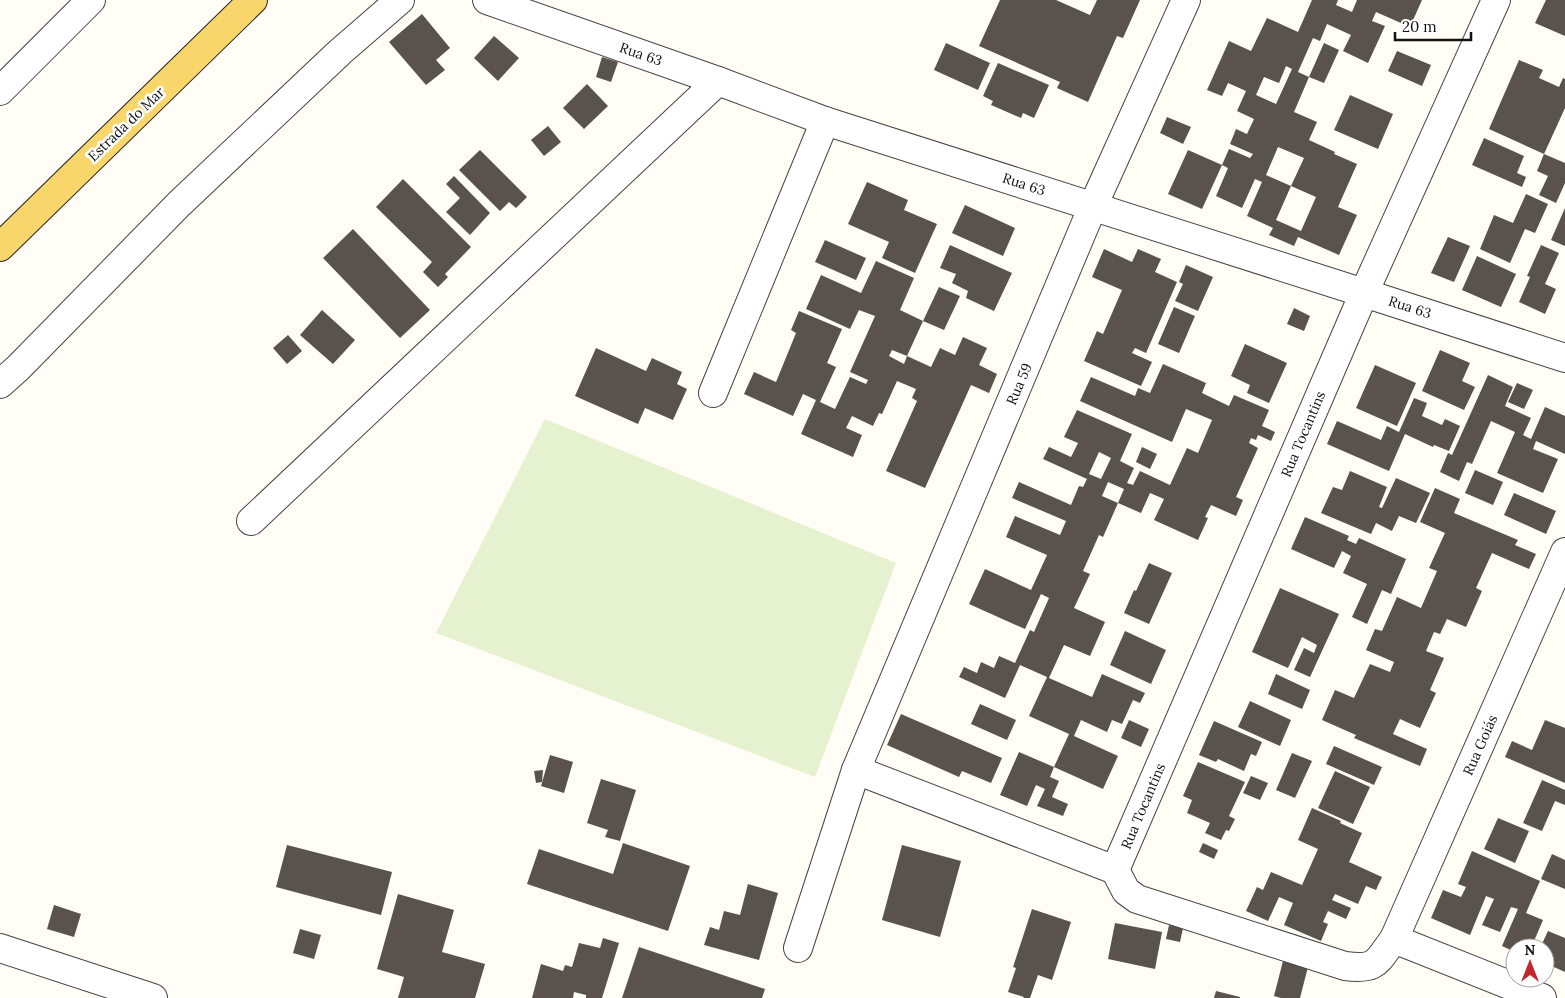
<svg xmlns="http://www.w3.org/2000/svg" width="1565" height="998" viewBox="0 0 1565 998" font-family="Lora,serif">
<rect width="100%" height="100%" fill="#fffdf5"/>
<!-- pitch -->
<path fill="#e6f2cf" d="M545 419 896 563 815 777 436 633Z"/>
<!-- building -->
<g fill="#5a524d" fill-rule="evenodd">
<path d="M1000 0H1056L1090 15 1097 0H1140L1123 38 1117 36 1088 102 1057 88 1060 82 979 46Z"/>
<path d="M1312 0H1338L1336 5 1352 12 1357 0H1422L1410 27 1376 12 1372 21 1385 26 1368 63 1343 51 1351 35 1327 24 1320 41 1313 38 1298 72 1309 77 1294 112 1317 122 1309 140 1335 152 1334 154 1357 164 1338 207 1357 215 1339 255 1298 237 1294 246 1269 235 1273 228 1247 216 1262 182 1255 179 1242 208 1216 196 1228 168 1222 165 1229 149 1250 158 1253 154 1230 144 1236 129 1247 134 1254 119 1237 111 1246 91 1228 83 1222 96 1207 90 1229 41 1251 51 1267 18 1298 32ZM1286 66 1292 69 1276 104 1256 95 1264 77 1279 83ZM1278 147 1304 158 1291 186 1316 197 1301 231 1276 220 1291 186 1266 175Z"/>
<path d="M1546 0H1565V36L1535 23Z"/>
<path d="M422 14 450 48 436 60 445 70 426 85 389 42Z"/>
<path d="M494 36 519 58 498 81 474 58Z"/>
<path d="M946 43 990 63 978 90 934 70Z"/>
<path d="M1324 43 1339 50 1324 83 1309 77Z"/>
<path d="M1397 51 1431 65 1422 86 1388 71Z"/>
<path d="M602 57 618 62 611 82 596 77Z"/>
<path d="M1519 60 1543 70 1539 78 1559 87 1563 78 1565 79V108L1544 154 1565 163V183L1556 203 1539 195 1548 176 1537 171 1544 154 1489 129Z"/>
<path d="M998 63 1049 85 1034 118 1023 113 1021 118 991 105 993 101 983 96Z"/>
<path d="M587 84 608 106 584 129 563 108Z"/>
<path d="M1350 95 1393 114 1378 149 1334 130Z"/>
<path d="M1167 117 1191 127 1183 144 1160 133Z"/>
<path d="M548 126 561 142 544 156 531 140Z"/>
<path d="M1484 138 1524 156 1517 173 1526 177 1522 187 1472 165Z"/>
<path d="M480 150 527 197 516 208 509 202 500 211 459 170Z"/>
<path d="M1188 150 1222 165 1202 209 1168 194Z"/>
<path d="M454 176 490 213 470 235 446 212 460 198 446 184Z"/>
<path d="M403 179 471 247 445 274 448 277 438 287 423 272 432 262 376 207Z"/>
<path d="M867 182 908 200 904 210 937 224 915 273 882 258 889 242 848 224Z"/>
<path d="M1526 194 1548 204 1535 233 1525 229 1510 263 1480 249 1494 215 1513 223Z"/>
<path d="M965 205 1015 228 1003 256 952 233Z"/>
<path d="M1565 208V246L1551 240Z"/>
<path d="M353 229 430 310 400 338 323 258Z"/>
<path d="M1448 237 1470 246 1454 282 1431 273Z"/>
<path d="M825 240 866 258 856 280 815 262Z"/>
<path d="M950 245 1012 273 994 311 966 298 968 291 952 283 956 274 940 268Z"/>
<path d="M1541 245 1559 253 1545 284 1556 289 1545 314 1519 302 1530 277 1527 276Z"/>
<path d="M1104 249 1132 262 1138 249 1161 259 1155 272 1177 282 1146 353 1135 348 1132 353 1152 362 1141 386 1084 361 1097 331 1103 334 1122 290 1092 277Z"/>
<path d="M1477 256 1516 274 1501 307 1462 290Z"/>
<path d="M876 261 914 278 900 310 923 321 907 356 892 350 889 356 904 364 907 356 931 367 940 348 955 355 963 337 987 348 979 365 997 374 989 393 971 385 925 488 886 471 917 401 912 398 916 389 897 381 882 414 879 413 873 426 852 416 846 428 862 435 853 457 801 434 816 400 803 394 793 416 744 394 754 372 776 382 796 333 791 330 799 311 842 329 827 363 836 367 820 402 835 409 850 377 866 384 868 380 850 372 875 316 859 310 850 329 806 309 821 275 861 293Z"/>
<path d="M1186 265 1213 277 1198 311 1175 301 1183 284 1179 282Z"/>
<path d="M939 287 960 296 944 330 923 321Z"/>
<path d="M1174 307 1195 316 1179 353 1158 344Z"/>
<path d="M1294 308 1310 316 1304 331 1287 324Z"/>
<path d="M322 310 355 340 333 364 300 335Z"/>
<path d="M288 335 302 351 287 364 273 348Z"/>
<path d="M1245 344 1287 363 1269 403 1247 393 1250 385 1231 376Z"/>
<path d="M596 348 646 371 652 358 682 372 677 384 687 389 673 420 645 408 638 424 575 396Z"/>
<path d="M1440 350 1470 363 1462 381 1475 387 1464 410 1422 391Z"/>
<path d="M1163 364 1206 383 1202 393 1229 406 1234 395 1269 410 1262 426 1275 432 1271 441 1258 435 1256 440 1251 438 1249 443 1258 448 1236 497 1243 500 1236 516 1211 505 1205 517 1208 518 1198 540 1154 520 1164 499 1150 493 1141 513 1118 503 1103 537 1099 535 1083 571 1090 574 1074 608 1105 622 1090 656 1064 645 1049 678 1092 697 1102 674 1145 693 1140 703 1133 700 1122 724 1112 720 1107 732 1081 720 1074 736 1118 756 1103 789 1054 767 1069 734 1029 716 1047 677 1020 665 1005 698 959 677 964 667 977 673 981 662 994 668 999 656 1015 663 1030 630 1034 632 1049 598 1041 594 1025 629 969 604 985 569 1031 590 1047 555 1006 537 1015 516 1060 535 1066 521 1012 498 1019 482 1071 505 1079 486 1083 487 1087 479 1043 459 1049 447 1071 457 1078 443 1064 437 1077 410 1132 434 1120 461 1134 468 1127 483 1133 485 1140 471 1170 485 1187 448 1198 453 1212 420 1186 409 1172 442 1080 401 1091 377 1135 396 1138 388 1150 393ZM1099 452 1111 458 1101 479 1089 474ZM1108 482 1124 489 1118 503 1102 496Z"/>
<path d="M1375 365 1416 383 1397 426 1356 408Z"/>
<path d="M1488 375 1513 387 1505 406 1531 418 1523 435 1531 439 1545 407 1565 416V454L1536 441 1533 449 1558 459 1543 493 1497 473 1515 432 1491 421 1472 464 1467 462 1459 481 1440 472 1448 453 1452 455Z"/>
<path d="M1517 383 1533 390 1524 409 1508 402Z"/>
<path d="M1414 398 1427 403 1422 416 1442 425 1445 419 1460 426 1449 451 1434 445 1433 447 1405 434 1389 471 1327 444 1337 421 1381 440 1387 426 1399 432Z"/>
<path d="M1142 447 1157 454 1150 469 1136 462Z"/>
<path d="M1475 470 1503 482 1493 505 1465 493Z"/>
<path d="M1350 471 1387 487 1379 507 1382 508 1396 478 1430 493 1416 523 1399 516 1392 531 1376 523 1371 534 1321 513 1333 487 1342 490Z"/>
<path d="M1435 488 1460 499 1454 513 1518 540 1515 545 1536 554 1529 569 1492 553 1476 588 1482 591 1466 627 1447 619 1440 634 1434 632 1426 651 1444 658 1430 690 1436 693 1420 728 1400 719 1393 734 1427 749 1420 766 1354 738 1356 735 1322 720 1335 690 1354 698 1370 664 1390 672 1394 662 1366 650 1375 629 1382 631 1397 597 1421 608 1437 571 1429 568 1445 533 1420 522Z"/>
<path d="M1514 493 1556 511 1546 534 1504 515Z"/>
<path d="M1305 517 1349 536 1347 540 1356 544 1359 538 1406 559 1391 594 1382 590 1367 624 1352 617 1367 584 1343 573 1351 556 1342 551 1334 568 1291 549Z"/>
<path d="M1149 563 1172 573 1149 624 1124 613 1134 590 1136 591Z"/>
<path d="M1280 588 1339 614 1310 677 1294 670 1304 648 1314 653 1317 645 1302 637 1288 668 1252 652Z"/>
<path d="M1125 631 1166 650 1151 684 1110 665Z"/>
<path d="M1276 674 1310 690 1302 709 1268 694Z"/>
<path d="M1250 701 1291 720 1280 746 1238 727Z"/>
<path d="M980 704 1016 720 1007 740 971 724Z"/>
<path d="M901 714 1002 758 991 783 962 771 959 777 887 745Z"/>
<path d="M1129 720 1149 729 1141 747 1121 738Z"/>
<path d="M1545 720 1565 728V783L1505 757 1512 741 1532 750Z"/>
<path d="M1214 721 1262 742 1256 756 1251 754 1244 771 1218 759 1216 762 1199 755Z"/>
<path d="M1334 746 1382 767 1374 785 1326 764Z"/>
<path d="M1019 752 1054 767 1050 777 1059 781 1052 797 1068 804 1063 816 1037 806 1045 789 1036 785 1027 806 1000 795Z"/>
<path d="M1292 753 1312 761 1295 798 1276 790Z"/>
<path d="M550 755 573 762 564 793 541 786Z"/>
<path d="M1198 762 1245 782 1229 816 1235 819 1229 831 1226 830 1221 840 1205 833 1210 823 1187 813 1192 800 1183 796Z"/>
<path d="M543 770 542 782 536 783 534 771Z"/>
<path d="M1335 771 1370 787 1353 824 1318 808Z"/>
<path d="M1251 776 1268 783 1260 800 1243 793Z"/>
<path d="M601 779 636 790 620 841 605 837 608 830 587 823Z"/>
<path d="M1542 780 1565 790V805L1555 801 1542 831 1523 823Z"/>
<path d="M1312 808 1341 821 1340 823 1362 833 1349 862 1382 877 1376 890 1366 886 1358 904 1335 894 1332 900 1351 908 1346 919 1328 911 1323 922 1328 924 1321 941 1284 925 1293 903 1279 897 1268 921 1246 911 1257 887 1263 890 1271 872 1302 885 1318 849 1298 840Z"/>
<path d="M1498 818 1529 831 1515 863 1484 849Z"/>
<path d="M623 843 690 866 668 931 527 884 539 849 613 874Z"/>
<path d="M1203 843 1218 850 1214 859 1199 852Z"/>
<path d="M287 845 392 872 381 915 276 887Z"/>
<path d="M902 845 961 861 940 937 882 920Z"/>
<path d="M1472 851 1540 881 1526 913 1543 920 1531 948H1515V952L1502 946 1518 909 1511 907 1500 932 1482 925 1494 899 1486 896 1470 935 1431 918 1443 890 1461 897 1466 887 1458 884Z"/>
<path d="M1552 854 1565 860V889L1541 879Z"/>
<path d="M748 884 778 893 759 960 704 945 710 927 719 930 724 911 740 915Z"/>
<path d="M398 894 454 910 442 952 485 964 475 998H398L404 977 377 969Z"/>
<path d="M54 905 81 914 74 937 47 929Z"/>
<path d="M1032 909 1071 922 1052 980 1038 975 1030 998H1023L1024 997 1008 992 1016 968 1013 967Z"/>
<path d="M1115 923 1162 932 1155 969 1108 959Z"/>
<path d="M1169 925 1183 928 1180 942 1166 939Z"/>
<path d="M300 929 321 935 314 959 293 953Z"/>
<path d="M1548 931 1565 938V972L1545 963V948H1540Z"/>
<path d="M603 938 619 943 602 998H586V995L574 992 573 998H532L541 964 563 971 565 965 572 967 579 943 600 948Z"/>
<path d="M639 947 765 989 762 998H622Z"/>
<path d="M1284 957 1309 963 1300 998H1281L1274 996Z"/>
<path d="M1216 991 1240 997V998H1214Z"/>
</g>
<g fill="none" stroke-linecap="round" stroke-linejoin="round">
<defs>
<g id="minor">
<path d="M487 0 718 81 825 121 1364 293 1565 358"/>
<path d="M0 91 91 0"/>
<path d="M0 384 18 368 179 204 340 52 400 0"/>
<path d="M713 393 825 121"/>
<path d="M251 521 718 81"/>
<path d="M856 770 1115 870 1126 891 1137 899 1345 966C1377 970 1376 963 1394 939L1542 998"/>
<path d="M1115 870 1364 293 1496 0"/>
<path d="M1394 939 1565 552"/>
<path d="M798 948 856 770 1093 206 1186 0"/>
</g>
<path id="tertiary" d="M0 948 153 998"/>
<path id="primary" d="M0 247 253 0"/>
</defs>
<!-- minor casing -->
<use href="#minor" stroke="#444" stroke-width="30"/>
<!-- tertiary casing -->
<use href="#tertiary" stroke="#444" stroke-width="30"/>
<!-- primary casing -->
<use href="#primary" stroke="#222" stroke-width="30"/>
<!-- minor -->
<use href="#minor" stroke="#fff" stroke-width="28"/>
<!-- tertiary -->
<use href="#tertiary" stroke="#fff" stroke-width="28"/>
<!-- primary -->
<use href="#primary" stroke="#f9d66b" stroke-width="28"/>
</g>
<g text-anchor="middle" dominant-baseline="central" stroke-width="5" stroke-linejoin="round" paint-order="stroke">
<!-- street labels -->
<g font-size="14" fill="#111" stroke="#fff">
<text transform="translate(641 54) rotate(19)">Rua 63</text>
<text transform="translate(126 124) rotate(-44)">Estrada do Mar</text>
<text transform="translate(1024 184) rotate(18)">Rua 63</text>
<text transform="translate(1410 307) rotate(18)">Rua 63</text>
<text transform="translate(1019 384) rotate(-67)">Rua 59</text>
<text transform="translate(1303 434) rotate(-67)">Rua Tocantins</text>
<text transform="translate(1480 745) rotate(-66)">Rua Goiás</text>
<text transform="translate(1143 806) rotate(-67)">Rua Tocantins</text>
</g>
</g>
<!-- north arrow -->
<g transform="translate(1530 963)"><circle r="24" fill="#ffffff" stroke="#a0a0a0"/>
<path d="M0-4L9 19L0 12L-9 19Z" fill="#c4262e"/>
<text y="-8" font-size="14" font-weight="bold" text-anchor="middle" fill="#111111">N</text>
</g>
<!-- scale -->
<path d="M1395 32v8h76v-8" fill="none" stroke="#111111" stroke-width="2.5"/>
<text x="1402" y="32" font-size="15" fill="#111111" stroke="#ffffff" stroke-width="4" paint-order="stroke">20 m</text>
</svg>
